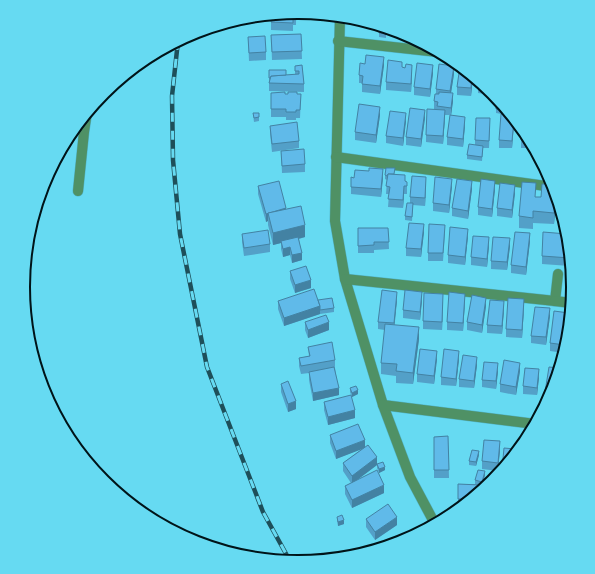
<svg xmlns="http://www.w3.org/2000/svg" width="595" height="574" viewBox="0 0 595 574" font-family="'Golos Text',sans-serif">
<rect width="100%" height="100%" fill="#66daf2"/>
<g fill="none" stroke-linecap="round" stroke-linejoin="round">
<!-- stream -->
<path stroke="#1f6978" stroke-width="3.5" d="M26 323 56 416"/>
<defs>
<g id="minor">
<path d="M340 16 335 221 345 279 383 405 410 477 435 524"/>
<path d="M338 41 438 52"/>
<path d="M336 157 553 187"/>
<path d="M78 191 84 132 87 112"/>
<path d="M345 279 555 301 558 274"/>
<path d="M555 301 571 303"/>
<path d="M383 405 535 424"/>
</g>
</defs>
<!-- minor casing -->
<use href="#minor" stroke="#54b6cb" stroke-width="11"/>
<!-- minor -->
<use href="#minor" stroke="#4f9165" stroke-width="10"/>
<defs>
<path id="rail" d="M178 41 172 96 173 160 180 234 207 367 263 512 290 561"/>
</defs>
<!-- rail casing -->
<use href="#rail" stroke="#1e4f5a" stroke-width="4.5"/>
<!-- rail -->
<use href="#rail" stroke="#66daf2" stroke-width="3" stroke-dasharray="9" stroke-linecap="butt"/>
</g>
<!-- wall -->
<g fill="#53a0c8">
<path d="M296 12V25H293V31L271 30V15Z"/>
<path d="M366 22 386 28V38L379 37V30L366 29Z"/>
<path d="M389 29 401 32 389 31Z"/>
<path d="M301 34 302 59 272 60 271 35Z"/>
<path d="M408 36 418 41 408 40Z"/>
<path d="M248 37 266 52V60L249 61Z"/>
<path d="M302 65 304 84V92L269 91V70L286 75H295V66Z"/>
<path d="M384 65 380 94 362 92V83H359V75Z"/>
<path d="M402 67 405 68 412 73 411 92 386 90V82Z"/>
<path d="M433 73 430 97 414 95V87Z"/>
<path d="M454 74 451 93 453 101 451 115 465 125 463 147 447 145V137L450 115H445L443 144 426 142V135L437 110 434 109V101L436 94V89Z"/>
<path d="M473 77 471 96 457 95V87Z"/>
<path d="M478 81 492 93 493 95 478 93Z"/>
<path d="M285 94H301L300 118H296V120H286V117H271V109Z"/>
<path d="M499 102 508 112 507 115 496 113V109Z"/>
<path d="M253 113 259 117V121L254 122Z"/>
<path d="M380 115 376 143 355 140V132Z"/>
<path d="M425 118 421 147 406 145V137Z"/>
<path d="M514 120 512 148H499V140Z"/>
<path d="M406 121 403 146 386 143V136Z"/>
<path d="M270 126 299 141V148L272 152 270 133Z"/>
<path d="M490 126 489 148H483L482 161 467 159V155L475 145V140Z"/>
<path d="M521 128 526 134 534 148H521Z"/>
<path d="M281 151 305 164V172L282 173Z"/>
<path d="M395 174 405 181 407 182V194H404L403 208 388 207 389 194H386L387 180 385 179V175Z"/>
<path d="M383 177 381 197 351 194V187Z"/>
<path d="M426 185 425 206 413 205 412 221 405 220V216L410 203V197Z"/>
<path d="M258 186 286 209 305 237 299 239 302 260 292 263 290 255 283 257 281 249V243L273 245 268 225V221L266 222 258 194Z"/>
<path d="M452 186 449 213 433 211V203Z"/>
<path d="M472 189 468 219 452 216V208Z"/>
<path d="M495 189 492 217 478 215V207Z"/>
<path d="M515 193 512 218 497 216V208Z"/>
<path d="M535 197 556 198 554 224 533 223V229L519 228V216Z"/>
<path d="M562 217 565 226H562Z"/>
<path d="M358 228H388L389 249 374 250V253H358Z"/>
<path d="M424 232 421 257 406 256V248Z"/>
<path d="M445 233 443 261H428V253Z"/>
<path d="M242 234 270 244V252L244 256 242 242Z"/>
<path d="M567 234 570 266 542 264V256Z"/>
<path d="M468 236 465 265 448 263V255Z"/>
<path d="M530 241 526 275 511 273V265Z"/>
<path d="M489 245 487 267 471 265V257Z"/>
<path d="M510 246 507 270 491 269V261Z"/>
<path d="M290 271 311 288 295 293 290 279Z"/>
<path d="M397 300 394 325 419 339 413 384 396 383V376L381 374V363L385 330 378 329V322Z"/>
<path d="M422 300 420 320 403 318V310Z"/>
<path d="M278 301H318L334 308V312L320 314 284 326 278 309Z"/>
<path d="M465 301 463 331 447 330V322Z"/>
<path d="M443 302 442 330 423 329V321Z"/>
<path d="M486 306 482 333 467 330V322Z"/>
<path d="M524 307 522 338 506 337V329Z"/>
<path d="M504 309 502 334 487 333V325Z"/>
<path d="M550 316 546 345 531 343V336Z"/>
<path d="M569 320 566 344 564 353 550 351V343Z"/>
<path d="M305 322 329 330 308 338 305 330Z"/>
<path d="M308 347 335 360V368L339 395 313 401 309 380V373L301 374 299 366V358L309 356Z"/>
<path d="M437 359 434 384 417 382V374Z"/>
<path d="M459 359 456 386 441 385V377Z"/>
<path d="M477 365 474 388 459 387V379Z"/>
<path d="M498 371 496 389 482 387V380Z"/>
<path d="M520 371 516 395 500 392V384Z"/>
<path d="M539 377 537 395 523 394V386Z"/>
<path d="M281 384 296 409 288 412 281 392Z"/>
<path d="M350 388 358 394 352 397 350 392Z"/>
<path d="M545 392H551L547 400H545Z"/>
<path d="M324 402 355 418 328 425 324 410Z"/>
<path d="M330 435 365 447 377 465 355 481 384 493 352 508 345 494V486L351 483 343 471V463L363 448 336 459 330 443Z"/>
<path d="M448 436 449 478H434V437Z"/>
<path d="M500 449 498 471 482 469V461Z"/>
<path d="M479 455 476 466 469 465V461Z"/>
<path d="M377 464 385 470 379 473 377 468Z"/>
<path d="M485 475 482 486 480 485V491L457 510 458 505V484H475V480Z"/>
<path d="M337 517 344 524 338 526 337 521Z"/>
<path d="M366 519 397 525 375 540 366 527Z"/>
</g>
<!-- shaded-wall -->
<g fill="#4382a3">
<path d="M384 57V65L380 94V86Z"/>
<path d="M412 65V73L411 92V84Z"/>
<path d="M433 65V73L430 97V89Z"/>
<path d="M454 66V74L450 99V91Z"/>
<path d="M472 76 473 77 471 96V88Z"/>
<path d="M453 93V101L451 116V108Z"/>
<path d="M380 107V115L376 143V135Z"/>
<path d="M425 110V118L421 147V139Z"/>
<path d="M445 110V118L443 144V136Z"/>
<path d="M406 113V121L403 146V138Z"/>
<path d="M465 117V125L463 147V139Z"/>
<path d="M514 120V123L512 148V141Z"/>
<path d="M383 169V177L381 197V189Z"/>
<path d="M426 177V185L425 206V198Z"/>
<path d="M452 179V186L449 213V205Z"/>
<path d="M472 181V189L468 219V211Z"/>
<path d="M495 181V189L492 217V209Z"/>
<path d="M515 185V193L512 218V210Z"/>
<path d="M404 186V194L403 208V200Z"/>
<path d="M556 195V198L554 224V213Z"/>
<path d="M286 208V216L268 213V221L266 222V214Z"/>
<path d="M424 224V232L421 257V249Z"/>
<path d="M305 225V237L273 245V233Z"/>
<path d="M468 229V236L465 265V257Z"/>
<path d="M530 233V241L526 275V267Z"/>
<path d="M489 237V245L487 267V259Z"/>
<path d="M510 238V246L507 270V262Z"/>
<path d="M290 247V255L283 257V249Z"/>
<path d="M302 253V260L292 263V255Z"/>
<path d="M311 280V288L295 293V285Z"/>
<path d="M397 292V300L394 331V323Z"/>
<path d="M422 292V300L420 320V312Z"/>
<path d="M443 294V302L442 330V322Z"/>
<path d="M465 294V301L463 331V323Z"/>
<path d="M486 298V306L482 333V325Z"/>
<path d="M524 299V307L522 338V330Z"/>
<path d="M504 301V309L502 334V326Z"/>
<path d="M320 306V314L284 326V318Z"/>
<path d="M550 308V316L546 345V337Z"/>
<path d="M569 313V324L566 344 565 348Z"/>
<path d="M329 322V330L308 338V330Z"/>
<path d="M419 327V339L413 384V373Z"/>
<path d="M437 351V359L434 384V376Z"/>
<path d="M459 351V359L456 386V379Z"/>
<path d="M477 357V365L474 388V381Z"/>
<path d="M498 363V371L496 389V381Z"/>
<path d="M520 363V371L516 395V387Z"/>
<path d="M539 369V377L537 395V388Z"/>
<path d="M339 388V395L313 401V393Z"/>
<path d="M358 390V394L352 397V393Z"/>
<path d="M296 401V409L288 412V404Z"/>
<path d="M355 410V418L328 425V417Z"/>
<path d="M365 440V448L336 459V451Z"/>
<path d="M500 441V449L498 471V463Z"/>
<path d="M479 451V455L476 466V462Z"/>
<path d="M377 457V465L352 484V476Z"/>
<path d="M385 467V470L379 473V469Z"/>
<path d="M485 471V475L482 486V482Z"/>
<path d="M384 485V493L352 508V500Z"/>
<path d="M397 517V525L375 540V532Z"/>
<path d="M344 520V524L338 526V522Z"/>
</g>
<!-- building -->
<g fill="#60bae9" stroke="#4382a3">
<path d="M296 12V17H293V23L271 22V15Z"/>
<path d="M379 28H386V34L379 33Z"/>
<path d="M301 34 302 51 272 52 271 35Z"/>
<path d="M265 36 266 52 249 53 248 37Z"/>
<path d="M366 55 384 57 380 86 362 84 363 76 359 75 360 63 365 64Z"/>
<path d="M388 60 402 62V67L405 68 406 64 412 65 411 84 386 82Z"/>
<path d="M417 63 433 65 430 89 414 87Z"/>
<path d="M439 64 454 66 450 91 436 89Z"/>
<path d="M302 65 304 84 269 83 271 76 299 74V71H295V66Z"/>
<path d="M460 66 472 76 471 88 457 87Z"/>
<path d="M269 70H286V75L271 76 270 78H269Z"/>
<path d="M478 81 484 86 478 85Z"/>
<path d="M285 92V94H288V92H297V94H301L300 110H296V112H286V109H271V93Z"/>
<path d="M439 92 453 93 451 108 437 106 438 102 434 101 435 94H439Z"/>
<path d="M497 101 499 102 507 111 496 109Z"/>
<path d="M359 104 380 107 376 135 355 132Z"/>
<path d="M410 108 425 110 421 139 406 137Z"/>
<path d="M427 109 445 110 443 136 426 135Z"/>
<path d="M390 111 406 113 403 138 386 136Z"/>
<path d="M253 113H259V117L254 118Z"/>
<path d="M501 114 510 115 514 120 512 141 499 140Z"/>
<path d="M450 115 465 117 463 139 447 137Z"/>
<path d="M476 118H490L489 141 475 140Z"/>
<path d="M297 122 299 141 272 144 270 126Z"/>
<path d="M521 128 526 134 529 140H521Z"/>
<path d="M469 144 483 146 482 157 467 155Z"/>
<path d="M304 149 305 164 282 166 281 151Z"/>
<path d="M369 168 383 169 381 189 351 187V177L354 178 355 170 369 171Z"/>
<path d="M386 168H395L394 174H388L387 176 385 175Z"/>
<path d="M388 174 405 175V181L407 182V186H404L403 200 388 199 390 187 386 186Z"/>
<path d="M412 176 426 177 425 198 410 197Z"/>
<path d="M435 177 452 179 449 205 433 203Z"/>
<path d="M457 179 472 181 468 211 452 208Z"/>
<path d="M481 179 495 181 492 209 478 207Z"/>
<path d="M279 181 286 208 266 214 258 186Z"/>
<path d="M522 182 536 183 535 197H541L542 184H552L556 195 554 213 533 211V218L519 216Z"/>
<path d="M500 183 515 185 512 210 497 208Z"/>
<path d="M407 203H413L412 217 405 216Z"/>
<path d="M301 206 305 225 273 233 268 213Z"/>
<path d="M409 223 424 224 421 249 406 248Z"/>
<path d="M429 224 445 225 443 253H428Z"/>
<path d="M450 227 468 229 465 257 448 255Z"/>
<path d="M358 228H388L389 242H374V245L358 246Z"/>
<path d="M268 230 270 244 244 248 242 234Z"/>
<path d="M515 232 530 233 526 267 511 265Z"/>
<path d="M543 232 567 234 570 258 542 256Z"/>
<path d="M473 236 489 237 487 259 471 257Z"/>
<path d="M298 237 302 253 292 255 290 247 283 249 281 241Z"/>
<path d="M493 237 510 238 507 262 491 261Z"/>
<path d="M306 266 311 280 295 285 290 271Z"/>
<path d="M314 289 320 306 284 318 278 301Z"/>
<path d="M382 290 397 292 394 323 378 322Z"/>
<path d="M405 290 422 292 420 312 403 310Z"/>
<path d="M449 292 465 294 463 323 447 322Z"/>
<path d="M424 293 443 294 442 322 423 321Z"/>
<path d="M472 295 486 298 482 325 467 322Z"/>
<path d="M332 298 334 308 320 310V306L318 300Z"/>
<path d="M508 298 524 299 522 330 506 329Z"/>
<path d="M490 300 504 301 502 326 487 325Z"/>
<path d="M535 307 550 308 546 337 531 336Z"/>
<path d="M554 311 569 313 565 345 550 343Z"/>
<path d="M326 315 329 322 308 330 305 322Z"/>
<path d="M385 324 419 327 413 373 396 371 397 364 381 363Z"/>
<path d="M332 342 335 360 301 366 299 358 310 356 308 347Z"/>
<path d="M420 349 437 351 434 376 417 374Z"/>
<path d="M444 349 459 351 456 379 441 377Z"/>
<path d="M463 355 477 357 474 381 459 379Z"/>
<path d="M504 360 520 363 516 387 500 384Z"/>
<path d="M484 362 498 363 496 381 482 380Z"/>
<path d="M334 367 339 388 313 393 309 372Z"/>
<path d="M549 367 559 368 551 393 545 392Z"/>
<path d="M525 368 539 369 537 388 523 386Z"/>
<path d="M288 381 296 401 288 404 281 384Z"/>
<path d="M356 386 358 390 352 393 350 388Z"/>
<path d="M351 395 355 410 328 417 324 402Z"/>
<path d="M358 424 365 440 336 451 330 435Z"/>
<path d="M526 433H530L525 441Z"/>
<path d="M448 436 449 470H434V437Z"/>
<path d="M484 440 500 441 498 463 482 461Z"/>
<path d="M368 445 377 457 352 476 343 463Z"/>
<path d="M504 448 515 449 514 454H515L502 469Z"/>
<path d="M472 450 479 451 476 462 469 461Z"/>
<path d="M383 462 385 467 379 469 377 464Z"/>
<path d="M377 470 384 485 352 500 345 486Z"/>
<path d="M478 470 485 471 482 482 475 480Z"/>
<path d="M485 480H493L484 488Z"/>
<path d="M458 484 480 485V491L471 499H458Z"/>
<path d="M388 504 397 517 375 532 366 519Z"/>
<path d="M457 505H464L457 510Z"/>
<path d="M342 515 344 520 338 522 337 517Z"/>
<path d="M399 538 402 541 390 545Z"/>
</g>
<!-- crop -->
<path d="M0 0H595V574H0ZM30 287a268 268 0 1 1 536 0a268 268 0 1 1-536 0Z" fill="#66daf2" fill-rule="evenodd"/>
<path fill="none" stroke="#001419" stroke-width="2" d="M30 287a268 268 0 1 1 536 0a268 268 0 1 1-536 0Z"/>
</svg>
